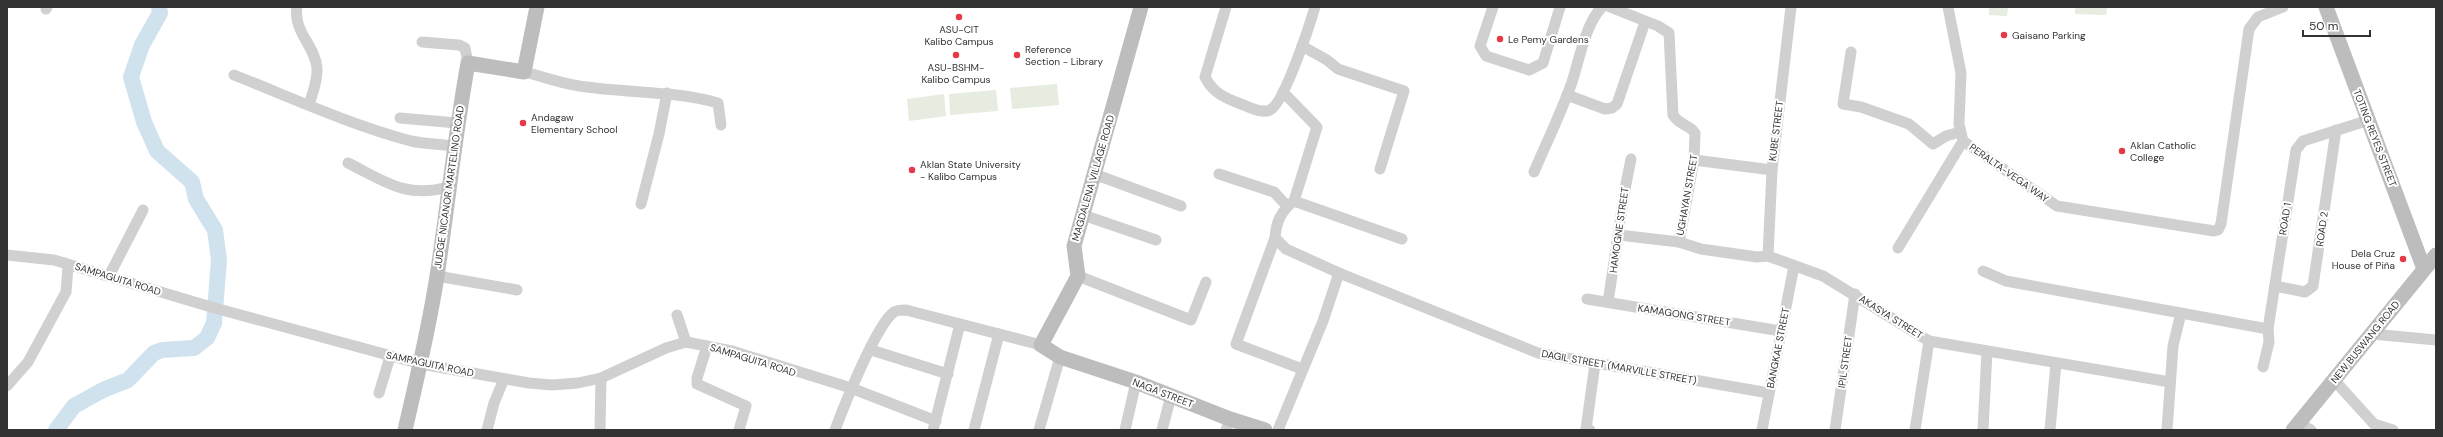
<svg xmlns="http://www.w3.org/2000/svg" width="2443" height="437" viewBox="0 0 2443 437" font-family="'DM Sans',sans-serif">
<rect width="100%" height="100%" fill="#fff"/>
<!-- green -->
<g fill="#e6ecdf">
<path d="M1989 7H2008L2007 16 1989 15Z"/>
<path d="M2075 7H2107L2106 15 2075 14Z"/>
<path d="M1057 84 1059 105 1012 109 1010 88Z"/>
<path d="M996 90 998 111 950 115 949 94Z"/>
<path d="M944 94 946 116 909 121 907 99Z"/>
</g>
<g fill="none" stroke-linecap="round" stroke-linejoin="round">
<!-- river -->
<path stroke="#cfe2ee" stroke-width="16" d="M56 430 74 406 103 390 128 380 154 353 162 350 194 348 207 338 214 323 219 260 215 230 196 199 192 182 157 151 144 122 131 77 142 45 160 13 159 7"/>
<!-- street -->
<g stroke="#d0d0d0" stroke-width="11">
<path d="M297 7C293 32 315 45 317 68 318 81 312 94 309 105"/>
<path d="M1226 7 1205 77C1213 93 1225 98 1241 104 1249 107 1261 114 1270 110 1284 104 1310 24 1315 7"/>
<path d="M1493 7 1480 46 1486 56 1529 70 1543 63 1560 7"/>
<path d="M1610 7 1658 26 1669 33 1673 115C1680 126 1689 124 1695 133L1694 160 1679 242"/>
<path d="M1948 7 1961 73 1959 124 1963 141 2057 206 2214 231 2218 230 2221 224 2249 29 2258 17 2283 7"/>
<path d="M46 9 47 7"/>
<path d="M422 42 459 45 465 48 468 63"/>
<path d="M1302 46 1327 60 1338 69 1404 91 1380 169"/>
<path d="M1851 52 1843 104 1861 107 1909 124 1933 144 1946 136 1960 132"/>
<path d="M524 72C545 77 566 85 587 87 631 93 675 91 718 103L721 125"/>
<path d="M234 75C292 98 351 125 411 141 425 144 440 144 454 146"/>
<path d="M1283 92 1317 127 1294 201 1402 239"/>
<path d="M1567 95 1605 109 1612 108 1617 104 1645 22"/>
<path d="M400 118 457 123"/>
<path d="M1694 160 1772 170"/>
<path d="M348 163C384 181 406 199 448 187"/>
<path d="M1534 172C1546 144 1560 115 1571 85 1579 62 1585 24 1602 7"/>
<path d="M1094 174 1181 206"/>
<path d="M1219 174 1274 192 1287 206"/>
<path d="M1294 201C1281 211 1276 222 1275 238L1286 249 1339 273 1538 353 1769 393"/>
<path d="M641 204 659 134 667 93"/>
<path d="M1083 215 1156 240"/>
<path d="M1619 235 1679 242 1701 249 1757 257 1768 256 1823 276 1929 341 2170 382"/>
<path d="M1275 238 1236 344 1302 369"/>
<path d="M1898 248 1963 141"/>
<path d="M7 255 54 260 211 307 421 364 529 383 552 385 578 383 601 378 666 348 686 342 732 351 851 388 936 421"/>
<path d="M1768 256 1772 170 1791 7"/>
<path d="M1983 271 2006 281 2268 329"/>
<path d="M109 276 143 210"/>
<path d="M437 276 517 290"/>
<path d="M1078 276 1191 320 1206 282"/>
<path d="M2275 286 2305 292 2313 286 2336 130"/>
<path d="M1587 299 1781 331"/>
<path d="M1608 302 1625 189 1631 159"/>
<path d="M677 315 686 342"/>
<path d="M2372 334 2436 340"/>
<path d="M707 346 697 378V384L746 406 739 430"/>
<path d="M871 350 948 374"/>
<path d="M2263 367 2269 342 2268 329 2296 150 2303 141 2369 120"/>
<path d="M2334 380 2374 424 2393 430"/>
<path d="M7 386 28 362 66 292 68 267 65 263"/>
<path d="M379 393 390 357"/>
<path d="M2299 423 2311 430"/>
<path d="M487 430 494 403 504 379"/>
<path d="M600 430 601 378"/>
<path d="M835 430C844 406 876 325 894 312 897 310 902 310 906 310L1041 345"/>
<path d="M933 430 960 324"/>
<path d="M974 430 999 334"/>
<path d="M1039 430 1060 357"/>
<path d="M1125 430 1136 382"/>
<path d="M1162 430 1171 396"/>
<path d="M1226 430 1230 419"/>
<path d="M1278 430 1323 321 1339 273"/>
<path d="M1590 430 1586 429 1595 364"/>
<path d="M1762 430 1794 266"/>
<path d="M1835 430 1855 294"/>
<path d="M1915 430 1929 341"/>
<path d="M1983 430 1987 351"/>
<path d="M2050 430 2056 363"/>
<path d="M2167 430 2173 346 2181 313"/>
</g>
<!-- secondary -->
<g stroke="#bdbdbd" stroke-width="15">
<path d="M1141 7 1074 246 1078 276 1041 345 1060 357 1136 382 1230 419 1265 430"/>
<path d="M2326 7 2424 269"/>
<path d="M405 430C417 379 429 328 437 276 448 205 455 134 468 63L524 72 537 7"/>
<path d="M2293 430 2436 255"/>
</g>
</g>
<!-- markers -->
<g fill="#e63946" stroke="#fff" stroke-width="1.5">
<circle cx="959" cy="17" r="4"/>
<circle cx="2004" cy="35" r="4"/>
<circle cx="1500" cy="39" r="4"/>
<circle cx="956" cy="55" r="4"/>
<circle cx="1017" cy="55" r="4"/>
<circle cx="523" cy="123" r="4"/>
<circle cx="2122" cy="151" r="4"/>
<circle cx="912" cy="170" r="4"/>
<circle cx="2403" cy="259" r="4"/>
</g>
<g text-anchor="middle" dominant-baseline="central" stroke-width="4" stroke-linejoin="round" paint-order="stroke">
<!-- poi labels -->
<g font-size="10" fill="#333" stroke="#fff" text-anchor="start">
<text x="959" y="29" text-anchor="middle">ASU-CIT<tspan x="959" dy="12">Kalibo Campus</tspan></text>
<text x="2012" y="35">Gaisano Parking</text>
<text x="1508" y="39">Le Pemy Gardens</text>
<text x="1025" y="49">Reference<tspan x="1025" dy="12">Section - Library</tspan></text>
<text x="956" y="67" text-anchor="middle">ASU-BSHM-<tspan x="956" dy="12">Kalibo Campus</tspan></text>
<text x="531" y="117">Andagaw<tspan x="531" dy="12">Elementary School</tspan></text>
<text x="2130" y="145">Aklan Catholic<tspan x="2130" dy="12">College</tspan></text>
<text x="920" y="164">Aklan State University<tspan x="920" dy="12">- Kalibo Campus</tspan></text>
<text x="2395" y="253" text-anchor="end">Dela Cruz<tspan x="2395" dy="12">House of Piña</tspan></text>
</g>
<!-- street labels -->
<g font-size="10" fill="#333" stroke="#fff">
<text transform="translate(1776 131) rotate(-83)">KUBE STREET</text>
<text transform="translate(2375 138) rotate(69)">TOTING REYES STREET</text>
<text transform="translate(2009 173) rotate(35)">PERALTA-VEGA WAY</text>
<text transform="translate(1093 178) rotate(-74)">MAGDALENA VILLAGE ROAD</text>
<text transform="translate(449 187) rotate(-82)">JUDGE NICANOR MARTELINO ROAD</text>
<text transform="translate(1687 195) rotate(-80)">UGHAYAN STREET</text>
<text transform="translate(2285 219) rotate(-81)">ROAD 1</text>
<text transform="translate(2322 229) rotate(-82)">ROAD 2</text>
<text transform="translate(1619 230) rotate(-82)">HAMOGNE STREET</text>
<text transform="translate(118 279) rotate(17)">SAMPAGUITA ROAD</text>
<text transform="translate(1684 315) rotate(9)">KAMAGONG STREET</text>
<text transform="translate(1891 317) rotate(32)">AKASYA STREET</text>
<text transform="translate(2365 342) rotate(-51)">NEW BUSWANG ROAD</text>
<text transform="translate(1778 348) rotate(-79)">BANGKAE STREET</text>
<text transform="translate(753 360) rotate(17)">SAMPAGUITA ROAD</text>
<text transform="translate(1845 362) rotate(-82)">IPIL STREET</text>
<text transform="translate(430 364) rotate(12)">SAMPAGUITA ROAD</text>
<text transform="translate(1619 367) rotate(10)">DAGIL STREET (MARVILLE STREET)</text>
<text transform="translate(1163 393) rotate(21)">NAGA STREET</text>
</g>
</g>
<!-- border -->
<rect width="2443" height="437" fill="none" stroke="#333333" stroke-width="16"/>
<!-- scale -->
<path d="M2303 30v6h67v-6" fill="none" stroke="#333333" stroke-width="2"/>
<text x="2309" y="30" font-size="12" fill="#333333" stroke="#ffffff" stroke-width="3" paint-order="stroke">50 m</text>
</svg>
